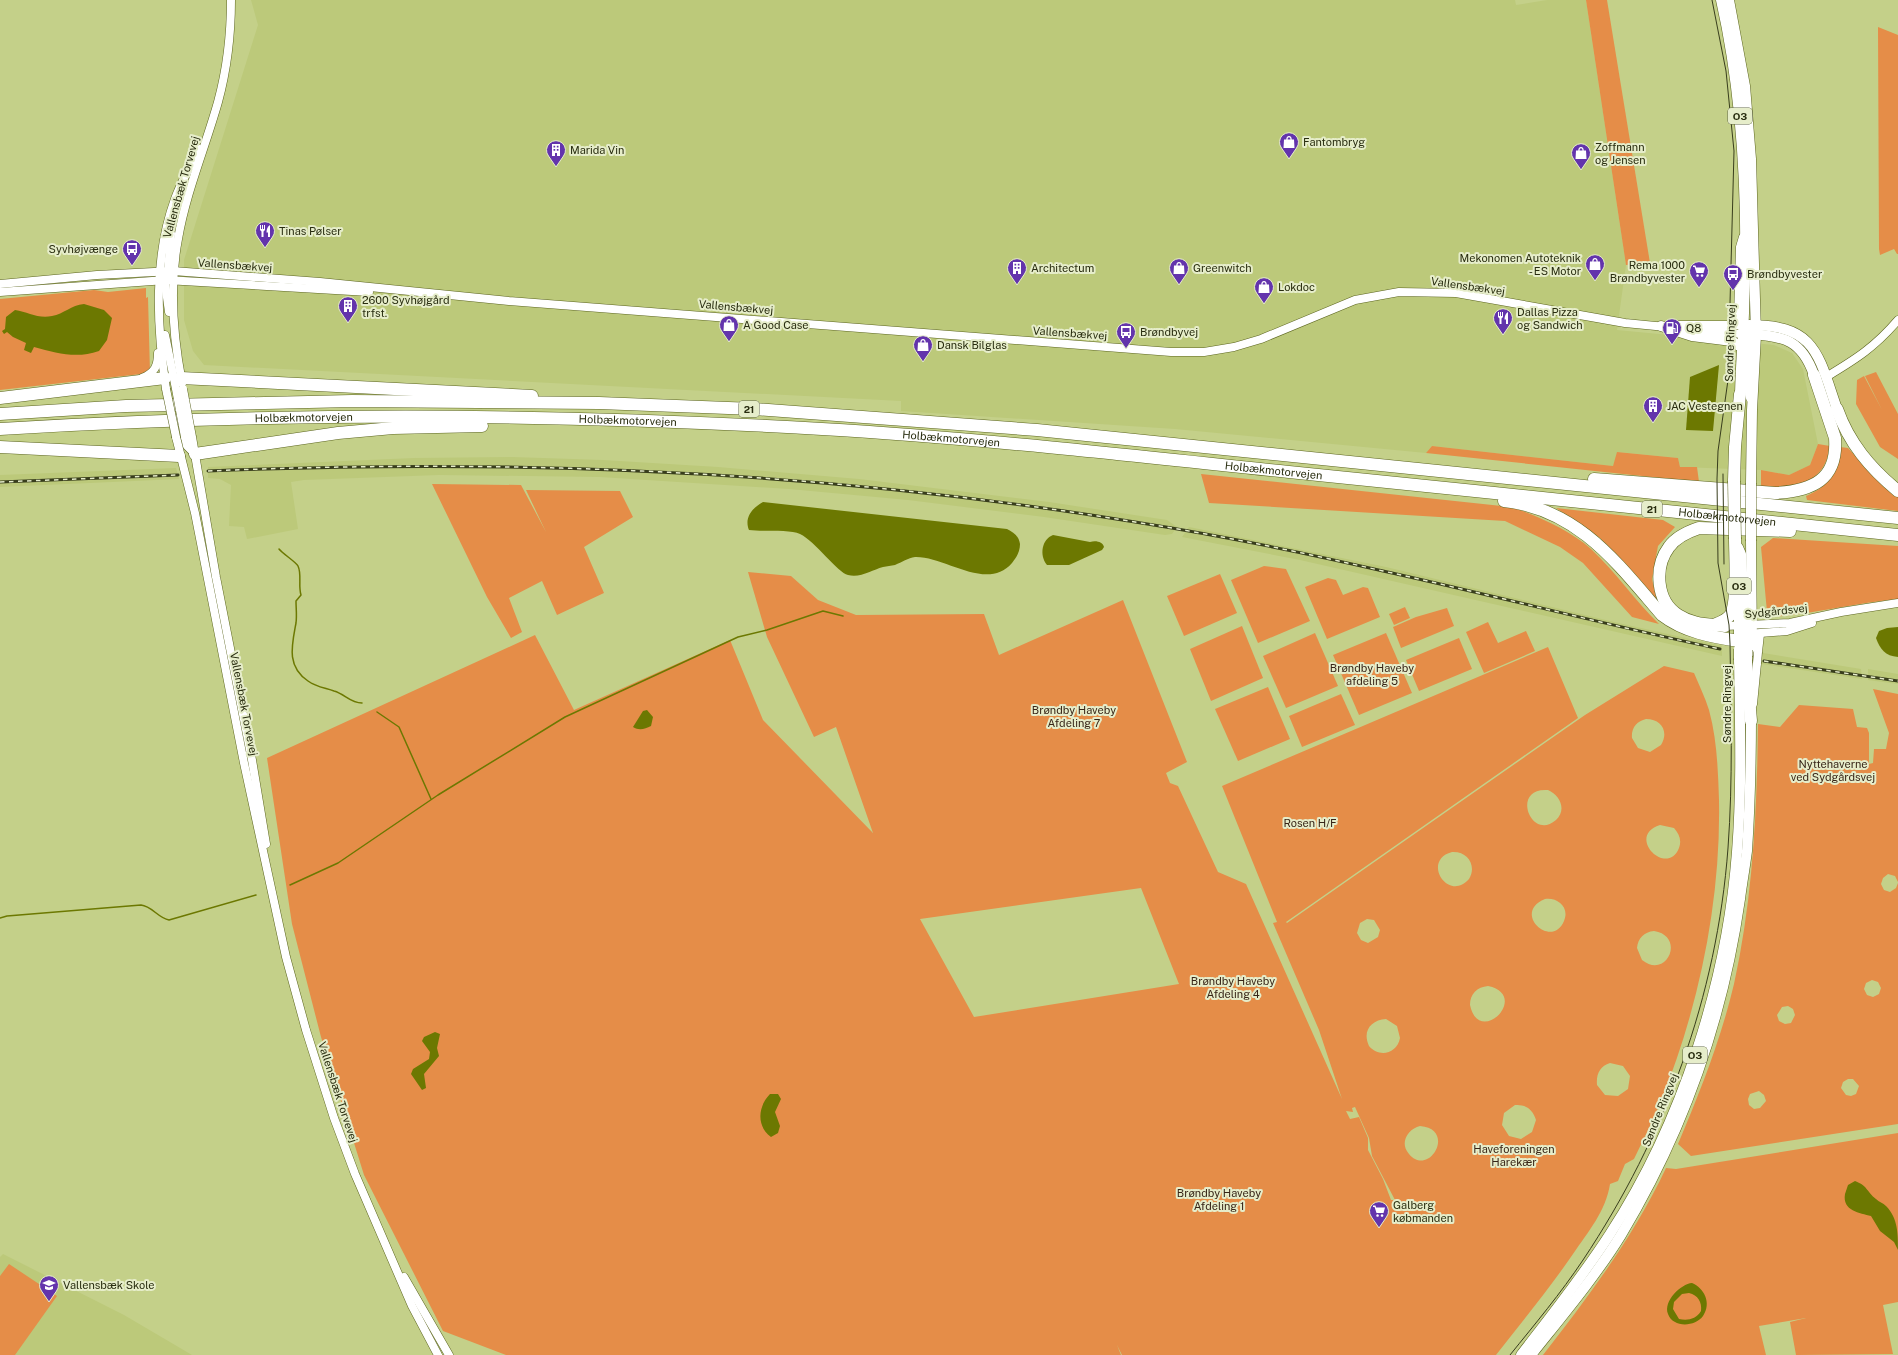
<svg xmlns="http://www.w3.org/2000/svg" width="1898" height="1355" viewBox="0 0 1898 1355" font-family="'Public Sans',sans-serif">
<rect width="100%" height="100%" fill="#c4d089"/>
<!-- built -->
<g fill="#bcc97a">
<path d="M251 0H1515L1516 5 1547 0H1586L1626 265 1617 330 1774 345 1792 353 1803 369 1818 444 1810 465 1789 475 1761 470 1680 467 1678 458 1618 452 1613 466 1432 446 1426 453 1175 429 901 411V401L204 365 193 351 184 320V260L258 25Z"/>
<path d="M512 457 603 460 718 467 859 479 1049 502 1167 520 1177 527 1172 534 1165 535 1044 517 908 500 789 489 600 477 439 475 304 480 291 482 298 529 247 539 244 527 229 526 231 485 220 479 208 478V467L414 458Z"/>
<path d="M176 468 179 479 0 487V475Z"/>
<path d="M1189 527 1386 567 1614 622 1722 646V656L1300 560 1182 537Z"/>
<path d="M1763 653 1861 669 1862 679 1762 664Z"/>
<path d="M1868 669 1898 674V684L1868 680Z"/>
<path d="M3 1254 124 1315 192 1355H0V1257Z"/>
</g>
<!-- green -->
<g fill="#e58d48" fill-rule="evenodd">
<path d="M1586 0H1607L1650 263 1626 265Z"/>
<path d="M1878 27 1898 35V254H1897L1894 249 1880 255 1879 249Z"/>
<path d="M146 288V298L148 297 150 373 0 390V299L94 290 108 292Z"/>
<path d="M1876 372 1898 414V459L1880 447 1856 404 1857 380 1864 376 1882 410 1865 376Z"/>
<path d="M1818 444 1830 446C1825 484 1795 490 1761 487V470L1789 475 1810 465Z"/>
<path d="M1432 446 1613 466 1617 452 1678 458 1680 467H1697L1699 482 1426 453Z"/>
<path d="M1840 447 1848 448 1875 477 1898 493V511L1807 500 1806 496C1828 487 1840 471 1840 447Z"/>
<path d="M1201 474 1511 507C1536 515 1571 531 1591 549 1616 572 1635 601 1659 624L1632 617 1583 563 1560 547 1505 521 1209 503Z"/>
<path d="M432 484 521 485 546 532 526 490 620 491 633 517 584 547 604 593 557 615 542 581 509 598 522 632 511 638 487 597Z"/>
<path d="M1556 508 1663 520 1675 527 1658 546 1652 579 1657 600 1600 538Z"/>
<path d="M1773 538 1898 546V599C1855 603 1814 614 1771 617L1767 612 1761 547Z"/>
<path d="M1264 566 1286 569 1310 621 1258 643 1231 580Z"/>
<path d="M748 572 791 576 818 600 856 615 984 614 999 655 1123 600 1187 762 1166 773 1170 783 1178 786 1218 872 1246 884 1342 1099 1319 1030 1273 923 1277 922 1222 786 1548 647 1578 718 1286 922 1287 923 1585 715 1664 666 1694 673C1699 685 1705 697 1709 710 1717 739 1718 770 1719 800 1721 901 1699 1007 1661 1101 1653 1121 1643 1140 1634 1159L1625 1164 1618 1181 1610 1184C1606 1211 1588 1232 1573 1254 1549 1289 1522 1322 1496 1355H1122L1117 1345 1121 1355H506L443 1331 364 1175 321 1037 292 924 267 758 535 635 574 710 730 640 763 720 873 833 836 727 814 737 767 637ZM1646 719C1662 719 1669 732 1661 745L1650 752 1638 748 1632 738C1631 728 1637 721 1646 719ZM1548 790C1560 795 1567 810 1556 820 1531 842 1510 787 1548 790ZM1660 825 1674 828C1679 834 1682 840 1679 848 1667 878 1625 836 1660 825ZM1452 852C1468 851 1477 866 1469 879 1448 903 1421 860 1452 852ZM1141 888 1179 984 974 1017 920 919ZM1545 899C1557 897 1570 907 1564 921 1552 950 1511 913 1545 899ZM1367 919 1374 920 1380 930 1378 937 1368 943 1361 940 1357 933 1360 923ZM1654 931C1686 936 1667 980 1642 960L1637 948C1638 938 1644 932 1654 931ZM1488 986C1531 995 1479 1048 1470 1005 1470 994 1477 987 1488 986ZM1386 1019 1397 1026 1400 1038C1397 1054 1379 1058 1369 1046 1362 1031 1371 1020 1386 1019ZM1610 1063 1623 1066 1630 1076 1628 1089 1618 1096 1605 1095 1597 1085C1596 1074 1600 1066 1610 1063ZM1515 1105C1526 1104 1533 1110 1536 1120L1532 1132 1521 1139 1509 1136 1502 1125 1504 1113ZM1355 1107 1369 1138 1372 1156 1395 1200H1391L1383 1179 1368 1150V1138L1359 1117 1350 1119 1346 1111 1353 1112 1352 1108ZM1420 1126C1457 1129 1429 1178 1409 1154 1399 1143 1408 1129 1420 1126Z"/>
<path d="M1220 574 1237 613 1184 636 1167 596Z"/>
<path d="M1328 578 1336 580 1343 595 1363 587 1368 588 1380 617 1327 639 1305 587Z"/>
<path d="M1405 607 1410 618 1394 625 1389 614Z"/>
<path d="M1447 608 1454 626 1401 648 1393 627 1416 617Z"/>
<path d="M1488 622 1498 643 1526 631 1535 651 1484 673 1466 632Z"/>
<path d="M1242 626 1263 678 1211 701 1190 649Z"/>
<path d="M1315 633 1338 686 1286 708 1263 656Z"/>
<path d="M1386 633 1412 693 1359 715 1333 655Z"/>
<path d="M1459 638 1472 669 1419 691 1406 660Z"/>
<path d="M1268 687 1290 739 1238 761 1215 709Z"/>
<path d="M1873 689 1898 694V882L1895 876 1888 874 1883 878 1881 884 1884 890 1890 892 1896 888 1898 883V1124L1691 1156 1678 1144C1700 1092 1721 1039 1734 984 1753 898 1757 811 1758 724L1780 727 1799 705 1853 709 1857 727 1867 728 1869 733V764L1873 763 1874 749H1886L1889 733ZM1872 980 1878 982 1881 988 1879 994 1873 997 1867 995 1864 989 1866 983ZM1788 1006 1793 1009 1795 1015 1791 1023 1785 1024 1779 1021 1777 1015 1782 1007ZM1848 1079H1853L1859 1086 1856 1094 1851 1096 1846 1095 1841 1088 1843 1082ZM1759 1091 1764 1095 1766 1101 1760 1108 1754 1109 1749 1105 1748 1099 1750 1094Z"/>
<path d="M1341 694 1355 725 1302 747 1289 716Z"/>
<path d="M1898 1133V1302L1883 1305 1893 1354 1796 1355 1790 1322 1806 1318 1759 1326 1766 1355H1543C1589 1296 1634 1236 1666 1168L1676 1169Z"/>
<path d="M9 1264 57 1296 15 1355H0V1276Z"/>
</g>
<!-- water -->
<g fill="#6c7801" fill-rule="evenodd">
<path d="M84 304 104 310 112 318 107 340 99 351C76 359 57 353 34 347L31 353 24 350 26 343 13 337 7 332 4 334 2 331 5 329 6 317 15 310C28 312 38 319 52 316 64 314 71 305 84 304Z"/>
<path d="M1719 365 1713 431 1686 430 1690 377Z"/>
<path d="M763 502 1007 529C1013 532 1019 536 1020 544 1020 551 1017 557 1012 563 987 592 945 556 915 557 908 558 902 562 895 565 891 566 887 566 883 567 872 570 861 578 848 575 838 573 815 541 800 534 790 529 763 532 749 530 744 518 752 508 763 502Z"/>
<path d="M1053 535 1090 542C1096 540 1103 542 1104 547L1102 550 1069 565H1047C1039 555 1042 539 1053 535Z"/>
<path d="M1898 627V657C1885 656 1880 649 1876 638L1879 631 1887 628Z"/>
<path d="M647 710 653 717 651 726C645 729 639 731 633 727L643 711Z"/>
<path d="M435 1032 440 1034 437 1048 439 1056 424 1074 426 1088 422 1090 411 1074 413 1069 429 1059 430 1052 422 1041 424 1037Z"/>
<path d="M770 1094H778L781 1099 775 1112 780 1126 778 1133 771 1137C756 1126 758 1106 770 1094Z"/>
<path d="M1855 1181C1868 1186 1866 1191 1876 1199 1879 1202 1883 1203 1886 1206 1898 1218 1898 1234 1898 1250L1894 1242 1880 1231 1871 1216C1860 1213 1842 1211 1845 1194 1846 1191 1847 1188 1848 1185Z"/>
<path d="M1692 1283C1704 1288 1712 1303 1703 1316 1695 1327 1673 1328 1668 1314 1663 1301 1681 1284 1692 1283ZM1689 1293C1698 1295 1702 1302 1701 1311 1696 1319 1688 1321 1679 1319L1673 1309 1674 1302 1682 1294Z"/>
</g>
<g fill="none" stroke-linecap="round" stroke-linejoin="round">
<!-- stream -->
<g stroke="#6c7801" stroke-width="1.5">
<path d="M279 549C283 554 296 562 298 566 302 574 298 586 301 595L296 601C296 608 297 616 296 623 292 645 286 666 308 681 316 687 326 688 334 691 345 694 350 703 362 703"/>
<path d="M377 712 399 727 431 799"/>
<path d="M290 885 338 863 438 795 565 717 738 637 767 630 823 611 843 616"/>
<path d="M0 918 7 916 141 905C152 906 158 918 169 920L256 895"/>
</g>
<defs>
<g id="minor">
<path d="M170 274 168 271 171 234"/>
<path d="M164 276 169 312"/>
<path d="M0 284 97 275 173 271 320 282 509 301 1171 352H1204L1234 347 1261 339 1355 300 1399 292 1456 293 1625 323 1666 327"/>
<path d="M0 292 166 280 369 292"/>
<path d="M1732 324 1738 319 1740 247 1743 237"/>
<path d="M1679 325H1743L1748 334 1749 339 1747 382 1750 398"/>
<path d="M1680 329 1743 334"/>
<path d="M165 335 176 389"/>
<path d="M1826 377C1856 359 1875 347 1898 320"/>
<path d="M142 378C154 373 158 367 158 353"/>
<path d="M182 383C173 336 169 286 178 239 186 192 205 148 218 102 227 69 231 34 231 0"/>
<path d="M166 389C157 327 153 259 175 199 181 182 191 165 199 149"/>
<path d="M176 437 195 513 244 763 286 957 306 1030 334 1118 355 1174 412 1306 438 1355"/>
<path d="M185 437 187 446 195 454"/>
<path d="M192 437 216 577 252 760 266 844"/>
<path d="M1739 547 1742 554 1745 611 1749 630"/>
<path d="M1725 626 1790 623 1841 612 1898 603"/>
<path d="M1747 634 1787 631 1812 623"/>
<path d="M1758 652 1760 634"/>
<path d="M1753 704 1757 663"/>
<path d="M404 1277 449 1355"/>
</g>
<g id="major">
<path d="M1721 0C1744 102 1748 208 1744 313 1743 342 1740 371 1740 400"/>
<path d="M1729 0 1745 86 1751 159 1756 335 1752 410 1751 483"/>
<path d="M1749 325C1816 325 1818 354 1837 409"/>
<path d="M1661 326 1692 336 1732 341 1742 348"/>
<path d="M1751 334C1785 336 1802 341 1814 375"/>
<path d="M1751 541 1752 651"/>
<path d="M1739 596V634"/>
<path d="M1521 1355C1552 1315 1583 1276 1610 1234 1682 1123 1727 983 1737 852 1742 788 1740 723 1739 660"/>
<path d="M1531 1355C1562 1316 1595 1277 1621 1235 1683 1132 1723 1018 1740 899 1742 883 1745 867 1747 851 1750 805 1751 760 1751 715"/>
</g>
<g id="highway">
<path d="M181 378 532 396"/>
<path d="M0 398 165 378"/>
<path d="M1837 409C1849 443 1870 468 1898 491"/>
<path d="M0 414 126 406 352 401 599 403 754 409 1037 430 1898 518"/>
<path id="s1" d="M0 429C274 412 549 413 822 429 978 438 1134 456 1289 472 1492 493 1695 513 1898 535"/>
<path d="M0 447 179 456"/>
<path d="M195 454 338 433 393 428 482 426"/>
<path d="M1594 479 1775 493C1812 491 1838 480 1835 438L1814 375"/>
<path d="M1734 481 1735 447 1740 394"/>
<path d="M1504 501C1578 509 1617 563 1662 615 1684 632 1712 637 1739 641"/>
<path d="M1716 624C1721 622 1728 619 1731 614 1738 601 1735 556 1735 539"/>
<path d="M1725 626C1709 624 1693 625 1678 615 1656 601 1654 567 1669 547 1676 537 1687 532 1699 528L1790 531"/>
<path d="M1739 626 1745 638 1746 649"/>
<path d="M1746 661 1751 721"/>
</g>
</defs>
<!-- minor casing -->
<use href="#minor" stroke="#5c651f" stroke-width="9"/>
<!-- major casing -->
<use href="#major" stroke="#5c651f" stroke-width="11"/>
<!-- highway casing -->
<use href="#highway" stroke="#5c651f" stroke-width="13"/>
<!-- minor -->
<use href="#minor" stroke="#fff" stroke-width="8"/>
<!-- major -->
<use href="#major" stroke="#fff" stroke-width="10"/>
<!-- highway -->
<use href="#highway" stroke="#fff" stroke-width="12"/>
<!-- tram -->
<g stroke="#383d1c" stroke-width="1">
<path d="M1723 474 1724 564"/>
<path d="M1510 1355C1535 1324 1561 1293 1583 1260 1665 1137 1717 996 1728 848 1733 780 1731 711 1730 644L1729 625 1718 563 1717 479 1718 451 1728 380 1734 151 1726 71 1712 0"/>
</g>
<defs>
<g id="rail">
<path d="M208 471C519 458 827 471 1135 522 1218 535 1301 552 1383 571 1496 596 1607 625 1720 649"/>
<path d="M0 482 178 475"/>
<path d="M1764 661 1898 681"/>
</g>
</defs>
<!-- rail casing -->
<use href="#rail" stroke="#383d1c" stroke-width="3"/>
<!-- rail -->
<use href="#rail" stroke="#e6edca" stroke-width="1.5" stroke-dasharray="4.5" stroke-linecap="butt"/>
<defs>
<g id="minor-bridge">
<path d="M166 389 176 437"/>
<path d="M176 389 185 437"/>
<path d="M183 389 192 437"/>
<path d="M1757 663 1758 652"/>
</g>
<g id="major-bridge">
<path d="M1751 541V483"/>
<path d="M1739 649V660"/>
</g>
<g id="highway-bridge">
<path d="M1734 481 1735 539"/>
<path d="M1746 650V661"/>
</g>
</defs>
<!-- minor-bridge casing -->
<use href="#minor-bridge" stroke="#5c651f" stroke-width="9" stroke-linecap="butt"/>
<!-- major-bridge casing -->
<use href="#major-bridge" stroke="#5c651f" stroke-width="11" stroke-linecap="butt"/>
<!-- highway-bridge casing -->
<use href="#highway-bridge" stroke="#5c651f" stroke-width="13" stroke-linecap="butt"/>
<!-- minor-bridge -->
<use href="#minor-bridge" stroke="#fff" stroke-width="8"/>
<!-- major-bridge -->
<use href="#major-bridge" stroke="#fff" stroke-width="10"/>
<!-- highway-bridge -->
<use href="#highway-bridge" stroke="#fff" stroke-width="12"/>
</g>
<!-- icons -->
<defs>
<symbol id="shop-pin" viewBox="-11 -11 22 30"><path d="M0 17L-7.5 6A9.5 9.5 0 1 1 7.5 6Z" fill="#6334ac" stroke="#e6edca"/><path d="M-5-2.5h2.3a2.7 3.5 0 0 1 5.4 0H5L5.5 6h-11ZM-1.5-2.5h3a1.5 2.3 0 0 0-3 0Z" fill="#fff"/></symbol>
<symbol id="building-pin" viewBox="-11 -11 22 30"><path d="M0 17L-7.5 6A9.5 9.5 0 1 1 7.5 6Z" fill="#6334ac" stroke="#e6edca"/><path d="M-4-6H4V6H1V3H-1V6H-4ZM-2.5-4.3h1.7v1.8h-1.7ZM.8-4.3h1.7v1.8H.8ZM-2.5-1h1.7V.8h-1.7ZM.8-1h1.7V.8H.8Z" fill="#fff"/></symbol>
<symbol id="restaurant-pin" viewBox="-11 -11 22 30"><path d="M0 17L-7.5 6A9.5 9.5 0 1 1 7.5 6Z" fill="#6334ac" stroke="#e6edca"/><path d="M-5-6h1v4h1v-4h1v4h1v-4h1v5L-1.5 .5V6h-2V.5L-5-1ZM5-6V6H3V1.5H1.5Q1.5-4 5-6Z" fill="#fff"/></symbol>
<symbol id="bus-pin" viewBox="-11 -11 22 30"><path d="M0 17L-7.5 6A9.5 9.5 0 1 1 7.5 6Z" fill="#6334ac" stroke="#e6edca"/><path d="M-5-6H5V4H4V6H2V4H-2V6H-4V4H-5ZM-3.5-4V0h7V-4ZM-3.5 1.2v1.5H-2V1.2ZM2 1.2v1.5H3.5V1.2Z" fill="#fff"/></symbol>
<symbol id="supermarket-pin" viewBox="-11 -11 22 30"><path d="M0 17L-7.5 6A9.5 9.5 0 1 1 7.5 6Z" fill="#6334ac" stroke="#e6edca"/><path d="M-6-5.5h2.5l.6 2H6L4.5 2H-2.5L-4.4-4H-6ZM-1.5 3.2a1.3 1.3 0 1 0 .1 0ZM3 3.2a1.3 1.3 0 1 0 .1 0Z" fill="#fff"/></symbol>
<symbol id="fuel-pin" viewBox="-11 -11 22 30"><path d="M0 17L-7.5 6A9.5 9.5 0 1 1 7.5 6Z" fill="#6334ac" stroke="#e6edca"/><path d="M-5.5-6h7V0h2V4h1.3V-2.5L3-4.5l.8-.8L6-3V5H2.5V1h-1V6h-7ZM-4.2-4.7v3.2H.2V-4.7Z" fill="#fff"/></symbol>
<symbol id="school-pin" viewBox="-11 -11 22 30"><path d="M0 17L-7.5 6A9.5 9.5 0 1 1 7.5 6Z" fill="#6334ac" stroke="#e6edca"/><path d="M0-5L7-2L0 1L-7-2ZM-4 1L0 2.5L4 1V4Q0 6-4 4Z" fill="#fff"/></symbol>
</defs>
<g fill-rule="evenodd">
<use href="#shop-pin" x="1278" y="131" width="22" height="30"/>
<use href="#building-pin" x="545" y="139" width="22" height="30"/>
<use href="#shop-pin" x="1570" y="142" width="22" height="30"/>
<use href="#restaurant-pin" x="254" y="220" width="22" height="30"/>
<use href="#bus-pin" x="121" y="238" width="22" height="30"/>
<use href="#shop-pin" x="1584" y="253" width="22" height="30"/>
<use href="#building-pin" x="1006" y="257" width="22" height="30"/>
<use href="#shop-pin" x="1168" y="257" width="22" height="30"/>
<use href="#supermarket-pin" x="1688" y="260" width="22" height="30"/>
<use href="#bus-pin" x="1722" y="263" width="22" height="30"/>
<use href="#shop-pin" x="1253" y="276" width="22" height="30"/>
<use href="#building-pin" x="337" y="295" width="22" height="30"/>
<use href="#restaurant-pin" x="1492" y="307" width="22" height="30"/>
<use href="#shop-pin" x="718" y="314" width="22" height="30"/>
<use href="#fuel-pin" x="1661" y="317" width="22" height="30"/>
<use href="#bus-pin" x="1115" y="321" width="22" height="30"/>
<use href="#shop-pin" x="912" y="334" width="22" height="30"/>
<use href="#building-pin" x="1642" y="395" width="22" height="30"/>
<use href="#supermarket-pin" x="1368" y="1200" width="22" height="30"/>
<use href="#school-pin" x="38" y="1274" width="22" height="30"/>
</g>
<g text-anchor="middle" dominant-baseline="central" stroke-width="4" stroke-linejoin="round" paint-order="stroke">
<!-- shield labels -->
<g fill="#e6edca" stroke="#616647" stroke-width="1">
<rect x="1728" y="108" width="24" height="16" rx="3"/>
<rect x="739" y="401" width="20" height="16" rx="3"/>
<rect x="1642" y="501" width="20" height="16" rx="3"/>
<rect x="1727" y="578" width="24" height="16" rx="3"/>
<rect x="1683" y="1047" width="24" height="16" rx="3"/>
</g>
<g font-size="10" font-weight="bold" fill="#282c0f">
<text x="1740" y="116">O3</text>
<text x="749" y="409">21</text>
<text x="1652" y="509">21</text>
<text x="1739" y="586">O3</text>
<text x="1695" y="1055">O3</text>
</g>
<!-- poi labels -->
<g font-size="11" fill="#282c0f" stroke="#e6edca" text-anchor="start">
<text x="1303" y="142">Fantombryg</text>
<text x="1595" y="147">Zoffmann<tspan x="1595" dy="13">og Jensen</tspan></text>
<text x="570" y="150">Marida Vin</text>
<text x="279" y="231">Tinas Pølser</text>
<text x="118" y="249" text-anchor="end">Syvhøjvænge</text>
<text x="1581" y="258" text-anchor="end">Mekonomen Autoteknik<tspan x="1581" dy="13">- ES Motor</tspan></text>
<text x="1685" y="265" text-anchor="end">Rema 1000<tspan x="1685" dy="13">Brøndbyvester</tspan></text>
<text x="1031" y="268">Architectum</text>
<text x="1193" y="268">Greenwitch</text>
<text x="1747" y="274">Brøndbyvester</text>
<text x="1278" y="287">Lokdoc</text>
<text x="362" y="300">2600 Syvhøjgård<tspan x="362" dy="13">trfst.</tspan></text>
<text x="1517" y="312">Dallas Pizza<tspan x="1517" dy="13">og Sandwich</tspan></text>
<text x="743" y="325">A Good Case</text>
<text x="1686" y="328">Q8</text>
<text x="1140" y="332">Brøndbyvej</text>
<text x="937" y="345">Dansk Bilglas</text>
<text x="1667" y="406">JAC Vestegnen</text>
<text x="1393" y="1205">Galberg<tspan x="1393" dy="13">købmanden</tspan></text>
<text x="63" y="1285">Vallensbæk Skole</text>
</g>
<!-- street labels -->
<g font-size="11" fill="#282c0f" stroke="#e6edca">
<text transform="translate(181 187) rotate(-74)">Vallensbæk Torvevej</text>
<text transform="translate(235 265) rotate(4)">Vallensbækvej</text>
<text transform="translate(1468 286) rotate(8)">Vallensbækvej</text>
<text transform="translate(736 307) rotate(5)">Vallensbækvej</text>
<text transform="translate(1070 333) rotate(4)">Vallensbækvej</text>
<text transform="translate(1730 343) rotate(-88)">Søndre Ringvej</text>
<text stroke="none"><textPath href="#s1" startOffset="304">Holbækmotorvejen</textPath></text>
<text stroke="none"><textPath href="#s1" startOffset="628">Holbækmotorvejen</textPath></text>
<text stroke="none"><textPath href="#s1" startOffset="952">Holbækmotorvejen</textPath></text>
<text stroke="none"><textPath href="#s1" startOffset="1276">Holbækmotorvejen</textPath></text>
<text stroke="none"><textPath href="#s1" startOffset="1732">Holbækmotorvejen</textPath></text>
<text transform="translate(1776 611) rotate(-6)">Sydgårdsvej</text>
<text transform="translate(244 704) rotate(79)">Vallensbæk Torvevej</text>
<text transform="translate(1727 704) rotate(-90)">Søndre Ringvej</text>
<text transform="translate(338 1092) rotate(72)">Vallensbæk Torvevej</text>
<text transform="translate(1660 1110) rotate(-68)">Søndre Ringvej</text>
</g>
<!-- park labels -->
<g font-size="11" fill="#372417" stroke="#e6edca">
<text x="1372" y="668">Brøndby Haveby<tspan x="1372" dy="13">afdeling 5</tspan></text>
<text x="1074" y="710">Brøndby Haveby<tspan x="1074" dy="13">Afdeling 7</tspan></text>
<text x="1833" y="764">Nyttehaverne<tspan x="1833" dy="13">ved Sydgårdsvej</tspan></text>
<text x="1310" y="823">Rosen H/F</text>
<text x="1233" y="981">Brøndby Haveby<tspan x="1233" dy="13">Afdeling 4</tspan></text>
<text x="1514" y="1149">Haveforeningen<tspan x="1514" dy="13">Harekær</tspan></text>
<text x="1219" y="1193">Brøndby Haveby<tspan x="1219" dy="13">Afdeling 1</tspan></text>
</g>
</g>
</svg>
